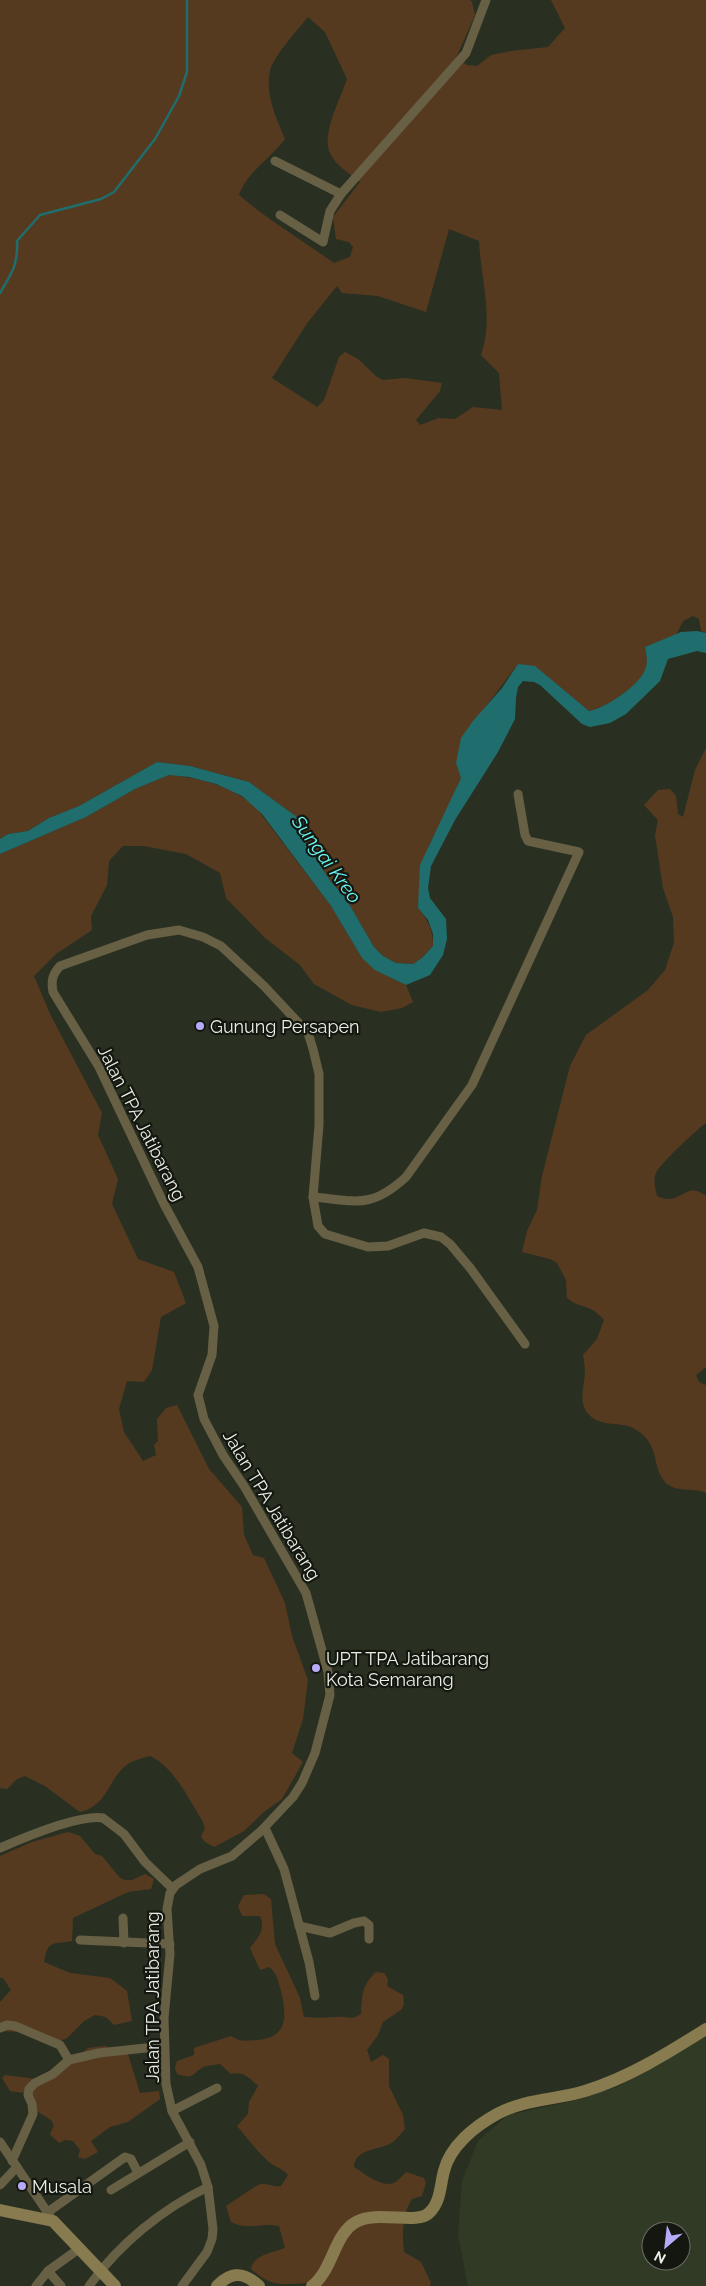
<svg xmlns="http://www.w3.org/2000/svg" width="706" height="2286" viewBox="0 0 706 2286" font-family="Raleway,sans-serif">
<rect width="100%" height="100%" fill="#2a3021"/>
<!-- built -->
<path fill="#313a24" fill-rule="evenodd" d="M706 2033V2286H468L458 2235 462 2181 478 2141 508 2115 573 2101 619 2086 631 2076ZM651 2231H681V2261H651Z"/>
<!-- green -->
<g fill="#563a20" fill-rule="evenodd">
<path d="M0 0H470L472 2 475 15 456 58 467 65 477 66 491 55 511 51 548 47 565 28 551 0H706V633L701 631 699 619 693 616 683 621 676 635 645 647C646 653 648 661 647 667 642 684 606 708 589 711L535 667 518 664 483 710 456 763 461 778 440 825 429 845 418 908C428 920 433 930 433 946L423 957 413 964 396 963 383 956 374 947 345 897 331 882 307 845 297 817 249 782 190 766 157 762 79 806 49 818 28 831 8 834 0 839ZM308 17 325 32 347 79C341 98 321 134 330 153 335 165 350 174 360 182L333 217 336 239 349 242 353 247 350 257 334 263C302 240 269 221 239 195 248 171 270 159 285 139 276 118 265 94 270 71 272 58 299 28 308 17ZM449 229 479 241C481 280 494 317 481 355L499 373 502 410 473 407 455 419 439 418 420 425 416 420 440 391 442 383 405 378 383 380 377 377 358 359 345 352 339 357 324 400 317 407 272 378 308 322 337 286 342 293 378 296 426 312Z"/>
<path d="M706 748V1123C698 1128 658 1166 656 1173 653 1180 655 1188 657 1196 682 1208 684 1179 706 1196V1367L696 1375 699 1382 706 1385V1493C694 1487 676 1493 666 1483 650 1466 662 1445 635 1429 620 1420 598 1429 586 1411 579 1400 584 1386 585 1374 585 1368 584 1361 583 1355L597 1339 604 1320C589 1302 581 1310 567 1298L566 1280 557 1263 550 1259 522 1252 527 1231 537 1210 542 1176 570 1066 586 1035 648 990 665 970 674 943 673 917 663 888 655 835 658 820 644 805 658 790 670 789 676 796 678 814 683 817 695 770Z"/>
<path d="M169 775C200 778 230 786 254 805L331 906 362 958 393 979 406 985 413 1002 402 1008 381 1012 352 1005 314 984 300 965 265 938 226 898 220 873 186 854 144 846H123L109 861 107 885 91 916 92 930 56 954 34 976 50 1014 102 1113 98 1135 118 1179 112 1204 138 1259 174 1272 186 1303 161 1317 152 1370 144 1382 127 1381 119 1409 124 1432 143 1461 156 1455 154 1445 158 1441 157 1419 166 1408 177 1405 209 1469 242 1507 244 1535 253 1555 264 1558 285 1603 292 1636 308 1680 303 1719 292 1753 303 1762 282 1799 265 1811 244 1831 214 1847 205 1842 201 1837 205 1828 202 1820C188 1798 174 1767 150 1756 143 1758 134 1760 128 1764 107 1779 109 1805 80 1812L45 1786 25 1776 17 1779 7 1789 0 1788V854L86 817 135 789Z"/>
<path d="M68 1832 80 1836 95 1854 102 1856 120 1878 125 1880H132L145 1874 154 1879 151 1889 128 1892 73 1918 72 1941C52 1945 48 1939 44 1962L70 1973 110 1978 127 1991 132 2021 114 2025 106 2017 95 2015 84 2021 66 2039 54 2041 19 2032 0 2031V2002L11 1990 3 1978H0V1856L32 1842Z"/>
<path d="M264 1894 271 1899 275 1944 300 1998 304 2017C316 2018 325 2018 337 2017 347 2016 351 2021 361 2014 362 1995 362 1985 376 1972L384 1973 388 1979 387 1986 403 1995 404 2003 402 2009 383 2022 378 2035 367 2050 371 2062 383 2055 389 2059V2086L403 2115 405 2129C401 2133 398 2138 394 2141 382 2151 355 2147 354 2167 364 2173 381 2188 394 2183 398 2181 402 2176 406 2172L424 2178 426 2183 422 2196 412 2199C402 2214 402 2235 404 2252L421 2262 431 2283 430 2286H309L306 2283C278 2285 271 2286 251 2269 253 2255 274 2252 285 2248L279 2226C262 2222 248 2231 231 2222L226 2206C233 2202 257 2184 261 2184 269 2183 273 2188 281 2186L288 2175C282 2168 275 2167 269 2162 257 2151 247 2138 237 2126L248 2114 249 2102 258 2086C249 2078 244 2071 231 2074L220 2064C216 2065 211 2065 207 2066 192 2070 198 2081 177 2074L175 2068 177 2061 194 2055V2048L231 2036C240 2042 246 2041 257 2040 288 2038 287 2015 281 1991 278 1981 277 1973 269 1967L260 1970 250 1948C258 1938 266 1929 260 1916H242L238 1906 244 1895Z"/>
<path d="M105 2046 128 2054 140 2093 159 2091 160 2099 128 2122 110 2127 91 2141 98 2152 85 2159 78 2157 80 2150 73 2141 65 2140 59 2143 50 2134 54 2125 51 2120 35 2110 25 2093 10 2091 2 2078 5 2075 45 2080 71 2063 88 2048Z"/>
</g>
<!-- water -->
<path fill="#1f6e6d" d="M697 631 706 633V653L697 651 668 659 660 681 626 714 610 723 590 727 582 724 540 685 534 682 523 681 518 687 516 698 515 719 498 752 455 820 431 866 428 888 430 898 446 919 447 939 443 955 430 975 406 985 375 970 362 958 331 906 262 814 242 796 216 784 189 777 169 775 135 789 86 817 0 854V839L8 834 28 831 49 818 79 806 157 762 190 766 249 782 297 817 307 845 331 882 345 897 374 947 383 956 396 963 413 964 423 957 433 946V934L428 920 418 908 420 865 461 778 456 763 461 738 473 721 502 688 518 664 535 666 589 711C606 708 642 684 646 667 648 661 646 653 645 647L681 632Z"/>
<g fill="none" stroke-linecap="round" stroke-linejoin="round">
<!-- stream -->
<path stroke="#1f6e6d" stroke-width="2.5" d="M0 293C12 273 18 265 17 241L40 215 101 199 114 192 155 139 179 96 187 72V0"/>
<!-- minor -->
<g stroke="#676045" stroke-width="9">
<path d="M275 161 341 194 466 53 486 0"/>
<path d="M280 215 323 242 330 211 341 194"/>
<path d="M313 1197C357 1201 371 1209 406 1177L472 1085 579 852 528 841 525 835 518 794"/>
<path d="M265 1828 284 1869 309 1962 315 1996"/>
<path d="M0 1848C23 1838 79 1814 103 1818L124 1834 145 1862 173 1889"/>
<path d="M123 1918 124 1943"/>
<path d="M299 1926 330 1933 354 1923 364 1921 369 1925V1939"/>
<path d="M80 1940 170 1944"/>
<path d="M0 2028 7 2025 15 2026 60 2045 69 2060"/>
<path d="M172 2111 217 2088"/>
<path d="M0 2142 50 2216"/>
<path d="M12 2161 33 2114 32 2104 28 2095 29 2089 35 2083 53 2074 69 2060 99 2053 164 2046"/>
<path d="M0 2185 17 2167"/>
<path d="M111 2190 190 2142"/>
<path d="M48 2212 125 2157 131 2159 138 2173"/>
<path d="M48 2271 61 2286"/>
<path d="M36 2286 48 2271 80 2248"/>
<path d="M89 2286C119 2244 162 2209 208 2187"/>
<path d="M182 2286 207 2252 212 2239 213 2229 208 2187 201 2165 172 2111 166 2084 164 2018 170 1954 167 1909 170 1893 176 1885 200 1869 232 1856 261 1831 293 1797 302 1783 315 1753 330 1695 328 1672 306 1593 244 1486 223 1455 204 1419 198 1395 212 1355 214 1326 198 1267 164 1204 99 1067 53 992C51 981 52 975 60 966L147 935 179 930 203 937 221 946 264 986 308 1033 313 1049 319 1074V1125L313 1197 318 1226 325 1234 368 1247 388 1246 424 1233 441 1237 450 1244 471 1269 525 1344"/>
</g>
<!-- secondary -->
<g stroke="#877b4f" stroke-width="12">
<path d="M0 2210 53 2221 115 2286"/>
<path d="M217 2286C232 2271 244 2272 259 2286"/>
<path d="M312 2286C333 2270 334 2234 356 2222 377 2210 417 2225 429 2213 441 2202 440 2185 444 2171 450 2146 475 2126 497 2114 524 2099 556 2100 585 2091 628 2078 668 2053 706 2029"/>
</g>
</g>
<!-- markers -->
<g fill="#b7abf8" stroke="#141710" stroke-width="2">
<circle cx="200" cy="1026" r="5"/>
<circle cx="316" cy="1668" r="5"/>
<circle cx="22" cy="2186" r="5"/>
</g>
<g text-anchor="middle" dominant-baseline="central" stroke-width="4.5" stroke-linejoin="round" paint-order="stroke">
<!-- poi labels -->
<g font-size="18" fill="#e9eee4" stroke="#141710" text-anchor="start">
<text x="210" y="1026">Gunung Persapen</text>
<text x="326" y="1658">UPT TPA Jatibarang<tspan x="326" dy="21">Kota Semarang</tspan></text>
<text x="32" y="2186">Musala</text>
</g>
<!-- street labels -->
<g font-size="18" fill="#e9eee4" stroke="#141710">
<text transform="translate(142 1123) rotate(63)">Jalan TPA Jatibarang</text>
<text transform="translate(272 1505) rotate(59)">Jalan TPA Jatibarang</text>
<text transform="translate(152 1997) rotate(-90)">Jalan TPA Jatibarang</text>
</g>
<!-- water labels -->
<g font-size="19" font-style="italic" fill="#69f8f4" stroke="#141710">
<text transform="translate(327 859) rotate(54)">Sungai Kreo</text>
</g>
</g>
<!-- north arrow -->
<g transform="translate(666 2246) rotate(208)"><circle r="24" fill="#141710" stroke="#696d65"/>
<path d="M0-4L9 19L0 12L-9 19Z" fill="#b7abf8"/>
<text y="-8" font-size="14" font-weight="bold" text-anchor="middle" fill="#e9eee4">N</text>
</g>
</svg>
